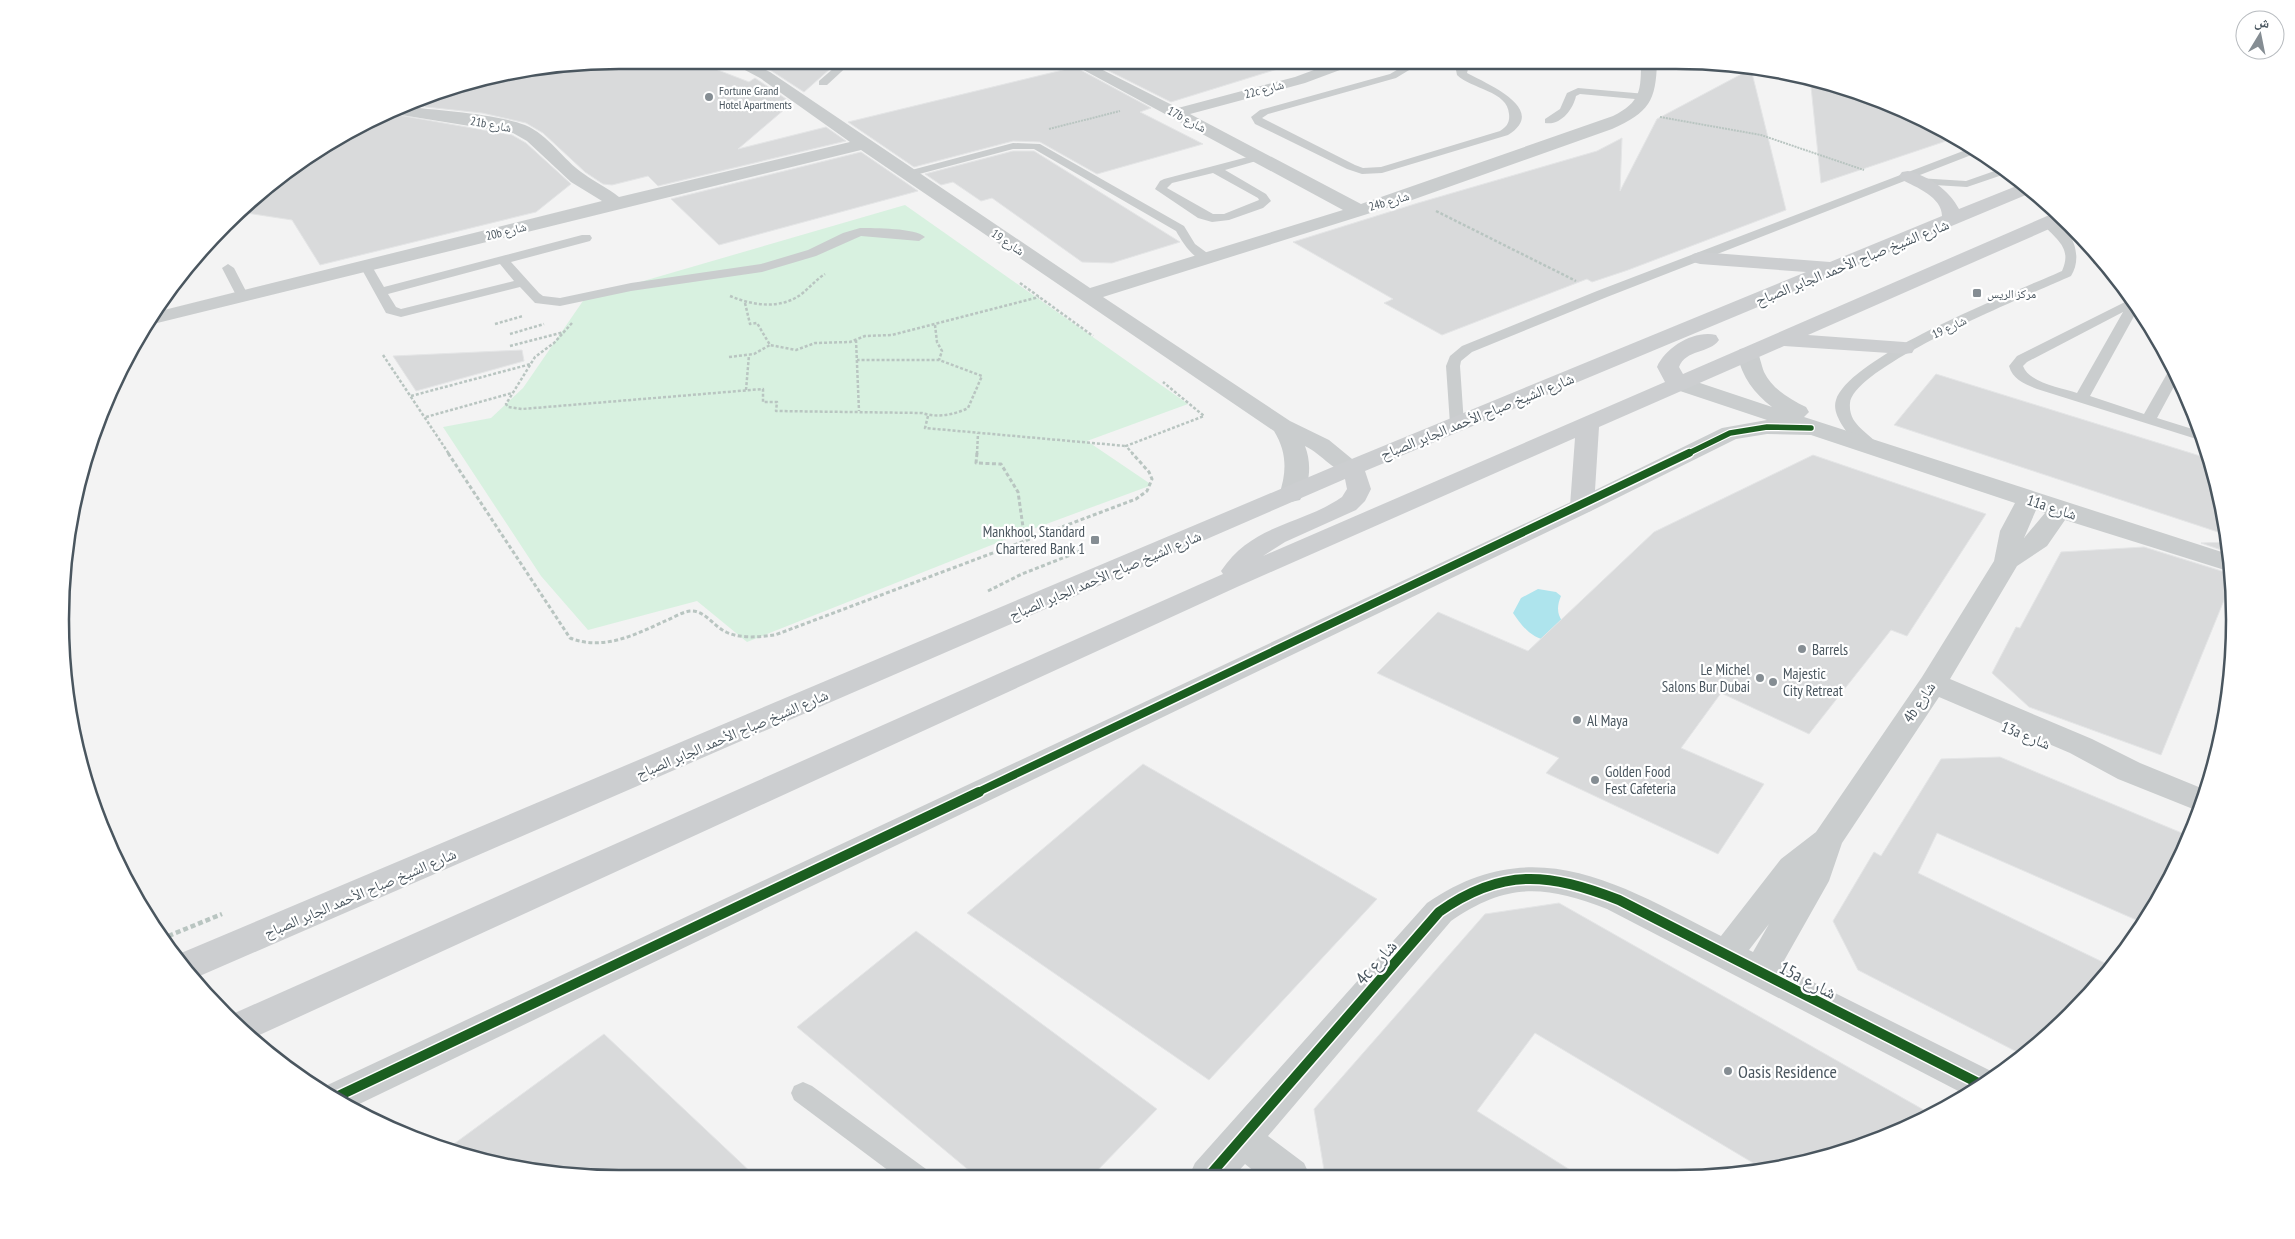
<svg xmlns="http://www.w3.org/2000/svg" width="2295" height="1239" viewBox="0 0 2295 1239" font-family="'PT Sans Narrow','Noto Naskh Arabic',sans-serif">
<rect width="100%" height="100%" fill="#f3f3f3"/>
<!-- green -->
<path fill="#d8f1e0" d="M905 205 1188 404 1087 441 1152 485 1022 533 747 642 697 601 588 630 541 576 443 427 491 418 523 388 585 298Z"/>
<!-- water -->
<path fill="#aee4ed" d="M1538 589 1556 592 1561 596C1554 613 1560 620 1572 632 1566 634 1556 640 1550 640 1533 641 1521 625 1513 613L1521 598Z"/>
<!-- building -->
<g fill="#d9dadb" stroke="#e4e5e6">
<path d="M620 60H692L749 82 755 78 792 103 738 149 826 127 846 141 658 186 648 176 612 185 603 184 585 172 543 133 526 123 482 113 407 105 439 90 511 71Z"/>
<path d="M777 60H840L804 92 767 68Z"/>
<path d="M1104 61H1283L1284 67 1171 102 1093 63Z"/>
<path d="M1075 67 1151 108 1140 112 1203 144 1097 174 1040 142 1013 141 914 167 848 122Z"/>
<path d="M1751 69 1786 210 1628 270 1592 282 1587 279 1442 335 1384 303 1393 299 1293 242 1418 203 1597 151 1622 138 1620 191 1657 119Z"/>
<path d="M1810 77 1821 79 1923 118 1955 138 1821 183Z"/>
<path d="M387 113 512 135 526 143 571 184 536 212 320 265 292 220 240 212 279 176 340 135Z"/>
<path d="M1013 151H1034L1180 242 1112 263 1082 262 992 198 981 201 953 182 941 185 925 174Z"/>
<path d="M861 152 918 191 719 245 671 199Z"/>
<path d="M522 350 524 361 416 391 393 356Z"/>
<path d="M1936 374 2210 459 2227 535 1894 425Z"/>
<path d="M1813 455 1986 514 1907 636 1891 630 1809 734 1721 693 1681 748 1764 784 1718 854 1546 773 1559 758 1377 673 1438 612 1528 651 1654 532Z"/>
<path d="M2229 542 2230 553 2201 543Z"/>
<path d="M2144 547 2231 574V583L2161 755 2029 707 1992 673 2016 627 2020 628 2061 552Z"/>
<path d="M2000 757 2189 836 2177 867 2141 922 1937 833 1918 873 2111 966 2096 989 2021 1054 1858 970 1833 921 1874 852 1881 856 1941 759Z"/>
<path d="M1143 764 1377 899 1209 1080 967 913Z"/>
<path d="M1559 903 1931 1114 1889 1137 1765 1170 1535 1033 1477 1111 1578 1175 1325 1176 1314 1109 1485 914Z"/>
<path d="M916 931 1157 1109 1092 1176 977 1177 797 1027Z"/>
<path d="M604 1034 756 1177 583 1178 475 1160 447 1149Z"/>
</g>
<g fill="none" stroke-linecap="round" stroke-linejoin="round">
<!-- path-far3 -->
<g stroke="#b9c5c1" stroke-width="2" stroke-dasharray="2 1" stroke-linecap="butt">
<path d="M1660 117 1761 135 1864 170"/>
<path d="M1049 129 1120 111"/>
</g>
<!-- path-far2 -->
<g stroke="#b9c5c1" stroke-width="2.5" stroke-dasharray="3 2" stroke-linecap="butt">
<path d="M1436 211 1576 281"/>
<path d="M2093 262H2104"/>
<path d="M1020 283 1093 336"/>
<path d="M730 296C754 306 783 310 804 292 811 286 817 279 825 274"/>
<path d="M745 303 750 324 757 323 770 345 796 350 815 343 850 342 865 336 892 335 1039 297"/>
<path d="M572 323 554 343 535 357 506 404 508 407 522 409 763 389V402H777L776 411 922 413C937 418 954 415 968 408L982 376 939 360H857"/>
<path d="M495 324 523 316"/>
<path d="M935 325 937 342 942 351 939 360"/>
<path d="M510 334 544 324"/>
<path d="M856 340 859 411"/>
<path d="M510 346 564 332"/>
<path d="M383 355 449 454"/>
<path d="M729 357 754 354 770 345"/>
<path d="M746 390 749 355"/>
<path d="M411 396 531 364"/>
<path d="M928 416 925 428 1126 446"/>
<path d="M426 417 512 393"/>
<path d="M977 454 978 433"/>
<path d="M1133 454 1126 446 1204 416 1163 382"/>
</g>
<!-- path-far1 -->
<g stroke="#b9c5c1" stroke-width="3" stroke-dasharray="4 2.5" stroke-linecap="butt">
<path d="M448 453 570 638C603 651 635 635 665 621 673 618 682 612 690 611 705 610 713 626 726 632 741 639 759 637 775 635L1136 499 1147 491 1152 479 1149 472 1132 453"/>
<path d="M977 453 976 463 1001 464 1018 492 1025 541"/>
<path d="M988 591 1022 574 1083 550"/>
</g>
<!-- path -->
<path stroke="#b9c5c1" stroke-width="4.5" stroke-dasharray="5 3" stroke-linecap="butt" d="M161 939 222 914"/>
<!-- lane -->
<g fill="#cacdce" fill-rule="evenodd">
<path d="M843 60H854L827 85H819V81Z"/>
<path d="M1412 61H1424L1396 78 1268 114 1262 118 1355 165 1363 168 1381 167 1500 131C1507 127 1510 122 1509 114 1508 91 1471 89 1457 75L1456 70 1460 61H1470L1467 73C1485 83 1550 109 1508 135L1382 173 1362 174 1347 169 1255 124 1251 117 1260 110 1390 74Z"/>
<path d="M1578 88 1646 94 1651 97 1646 100 1580 94 1576 96C1573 110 1560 126 1545 123V119L1560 109 1567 93Z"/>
<path d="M1013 143 1040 144 1184 226 1195 244 1214 258 1212 261C1196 265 1183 243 1176 231L1034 149H1013L908 177 902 174 904 172Z"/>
<path d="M1971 148 1979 152 1607 297 1472 352 1461 361 1460 366 1464 424 1457 428 1450 424 1446 366 1450 356 1462 346 1597 291Z"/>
<path d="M1259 154 1264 157 1263 159 1225 170 1266 194 1271 201 1263 208 1229 220 1212 222 1198 218 1155 189 1160 181 1164 179ZM1213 173 1258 198 1259 200 1224 214H1213L1167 188 1172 183Z"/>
<path d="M2003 168 2011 172 1967 187 1918 184 1912 181 1918 178 1966 181Z"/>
<path d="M2048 219C2072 225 2084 256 2071 276 2034 293 1854 365 1850 403 1848 426 1870 432 1881 448L1873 453C1860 449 1849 436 1842 425 1838 418 1833 409 1836 400 1851 355 2015 292 2062 271 2073 247 2055 239 2042 223Z"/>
<path d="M860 228C874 228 916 228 925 237L919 241 861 236 816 256 762 272 631 291 560 306 535 303 520 287 401 317 386 313 360 266 362 263H370L384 287 582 235H590L592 238 590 241 511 262 539 293 543 296 560 298 631 283 761 264 808 250 843 233ZM500 264 514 281 401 309 396 307 388 294Z"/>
<path d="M228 264 234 268 249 297 248 300H238L237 297 222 268Z"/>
<path d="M2131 299 2138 309 2090 396 2144 414 2168 372 2173 368 2178 379 2157 418 2202 432 2206 442 2037 389C2025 384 2013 380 2009 366L2017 356ZM2123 312 2077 393C2062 388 2029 383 2023 366L2027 362Z"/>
<path d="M803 1082 812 1086 926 1169 930 1177H897L794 1100 791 1093 794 1086Z"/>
</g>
<!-- street -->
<g fill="#cacdce" fill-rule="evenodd">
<path d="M726 60H746L770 72 1090 288 1343 210 1065 60 1085 61 1178 108 1295 77 1338 61H1358L1356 64 1305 83 1190 114 1361 204 1613 116C1641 102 1641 90 1641 61H1657C1656 102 1649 112 1612 129L1412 200 1103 297 1290 421 1329 440 1363 468 1360 473C1338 479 1324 455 1305 446 1312 464 1310 485 1300 500L1291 502 1282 500 1279 495C1287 472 1287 452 1274 431L861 150 145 326 152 313 602 201 571 182 527 141 513 133 389 113 403 106C438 111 493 113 525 125 549 135 563 160 584 174 595 182 608 188 619 197L850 142 760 78Z"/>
<path d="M1748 348 1756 349C1760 356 1761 364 1764 372 1772 389 1790 399 1806 407L1809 412 1804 417 2231 555V572L2065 520 2047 546 2017 566 1950 679 2092 739 2140 763 2206 790 2198 811 2118 779 2070 753 1939 697 1842 843 1829 881 1781 966 1997 1074 1987 1085 1966 1095 1607 909C1545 885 1507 882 1451 921L1268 1136 1304 1163 1310 1176H1260L1245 1164 1234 1176H1189L1195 1163 1427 903C1534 829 1620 885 1721 936L1781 859 1816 832 1922 677 1994 561 2000 531 2015 503 1811 435 1767 434 1736 439 1591 511 351 1108 319 1089 1573 501 1722 428 1767 420 1674 389 1671 384 1674 379 1682 377 1772 407C1754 393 1742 377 1737 354L1740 349ZM2036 510 2045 513 2024 538ZM1769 924 1753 952 1749 950Z"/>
</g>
<!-- secondary -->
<path fill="#ccced0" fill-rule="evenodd" d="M1908 171C1929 176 1949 190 1959 209L2024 183 2033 192 1365 471 1371 489 1365 501 1356 510 1285 542 1263 556 1665 382 1657 367C1666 347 1694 330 1716 335L1719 340C1709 354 1686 349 1679 367L1683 374 2054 213 2065 222 1808 335 1904 342 1912 343 1915 348 1912 353 1904 354 1784 346 1599 427 1594 506 1591 511 1582 513 1573 511 1570 506 1575 438 1237 587 253 1038 228 1016 1223 574 1221 571C1253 523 1300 526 1342 497L1347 489 1345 479 195 978 192 979 174 956 1342 463 1806 272 1700 264 1693 262 1690 258 1693 254 1700 252 1830 262 1942 216C1942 197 1916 187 1902 180L1899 176 1902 172Z"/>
<defs>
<path id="cycleway-far2" d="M1687 454 1730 433 1767 427 1811 428"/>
<path id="cycleway-far1" d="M976 793 1689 453"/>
<g id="cycleway">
<path d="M334 1098 979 792"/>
<path d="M1209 1176 1439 912C1503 867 1549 873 1619 900L1984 1086"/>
</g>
</defs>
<!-- cycleway-far2 casing -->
<use href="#cycleway-far2" stroke="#fff" stroke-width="8"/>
<!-- cycleway-far1 casing -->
<use href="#cycleway-far1" stroke="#fff" stroke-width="11"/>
<!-- cycleway casing -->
<use href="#cycleway" stroke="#fff" stroke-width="13"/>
<!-- cycleway-far2 -->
<use href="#cycleway-far2" stroke="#1b5e20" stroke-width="5.5"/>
<!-- cycleway-far1 -->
<use href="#cycleway-far1" stroke="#1b5e20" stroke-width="8"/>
<!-- cycleway -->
<use href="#cycleway" stroke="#1b5e20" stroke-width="10"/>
</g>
<!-- markers -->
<g fill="#858d93" stroke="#fff" stroke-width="2">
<circle cx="709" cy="97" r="5"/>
<rect x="1972" y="288" width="10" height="10" rx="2.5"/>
<rect x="1090" y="535" width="10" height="10" rx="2.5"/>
<circle cx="1802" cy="649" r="5"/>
<circle cx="1760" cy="678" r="5"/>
<circle cx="1773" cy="682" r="5"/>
<circle cx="1577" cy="720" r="5"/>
<circle cx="1595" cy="780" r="5"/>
<circle cx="1728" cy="1071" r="5"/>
</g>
<g text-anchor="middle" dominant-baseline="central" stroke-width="4.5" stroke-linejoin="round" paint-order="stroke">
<!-- far-street labels -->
<g font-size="12" fill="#4a565f" stroke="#fff">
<text transform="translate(1264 89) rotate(-15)">22c شارع</text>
<text transform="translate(1187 119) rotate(28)">17b شارع</text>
<text transform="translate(491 124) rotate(10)">21b شارع</text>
<text transform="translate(1389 201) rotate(-16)">24b شارع</text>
<text transform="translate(506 231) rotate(-14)">20b شارع</text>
<text transform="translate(1008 242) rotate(34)">شارع 19</text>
<text transform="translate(1949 327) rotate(-25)">شارع 19</text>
</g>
<!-- far-poi labels -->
<g font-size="12" fill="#4a565f" stroke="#fff" text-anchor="start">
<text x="719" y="90">Fortune Grand<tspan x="719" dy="14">Hotel Apartments</tspan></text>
<text x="1987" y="293">مركز الريس</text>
</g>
<!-- street labels -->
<g font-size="15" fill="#4a565f" stroke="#fff">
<text transform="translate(1852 262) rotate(-22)">شارع الشيخ صباح الأحمد الجابر الصباح</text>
<text transform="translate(1477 416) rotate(-22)">شارع الشيخ صباح الأحمد الجابر الصباح</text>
<text transform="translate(2052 507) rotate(18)">11a شارع</text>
<text transform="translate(1105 575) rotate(-23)">شارع الشيخ صباح الأحمد الجابر الصباح</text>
<text transform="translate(1919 702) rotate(-56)">4b شارع</text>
<text transform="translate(732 734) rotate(-23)">شارع الشيخ صباح الأحمد الجابر الصباح</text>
<text transform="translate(2026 735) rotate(22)">13a شارع</text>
<text transform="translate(360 893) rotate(-23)">شارع الشيخ صباح الأحمد الجابر الصباح</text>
</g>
<!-- poi labels -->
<g font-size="15" fill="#4a565f" stroke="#fff" text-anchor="start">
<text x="1085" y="531" text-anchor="end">Mankhool, Standard<tspan x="1085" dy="17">Chartered Bank 1</tspan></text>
<text x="1812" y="649">Barrels</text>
<text x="1750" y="669" text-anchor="end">Le Michel<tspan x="1750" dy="17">Salons Bur Dubai</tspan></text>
<text x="1783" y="673">Majestic<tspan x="1783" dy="17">City Retreat</tspan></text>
<text x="1587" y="720">Al Maya</text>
<text x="1605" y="771">Golden Food<tspan x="1605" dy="17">Fest Cafeteria</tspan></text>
</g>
<!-- near-street labels -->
<g font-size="18" fill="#4a565f" stroke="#fff">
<text transform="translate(1376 962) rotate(-49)">4c شارع</text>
<text transform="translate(1808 980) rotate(27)">15a شارع</text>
</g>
<!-- near-poi labels -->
<g font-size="18" fill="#4a565f" stroke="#fff" text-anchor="start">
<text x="1738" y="1071">Oasis Residence</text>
</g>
</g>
<!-- crop -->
<path d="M0 0H2295V1239H0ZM619 69H1676A550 550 0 0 1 2226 619V620A550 550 0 0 1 1676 1170H619A550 550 0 0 1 69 620V619A550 550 0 0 1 619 69Z" fill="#fff" fill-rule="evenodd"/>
<path fill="none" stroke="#4a565f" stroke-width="2.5" d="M619 69H1676A550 550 0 0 1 2226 619V620A550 550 0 0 1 1676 1170H619A550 550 0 0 1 69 620V619A550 550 0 0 1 619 69Z"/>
<!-- north arrow -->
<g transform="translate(2260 35) rotate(10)"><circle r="24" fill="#ffffff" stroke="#b7bbbf"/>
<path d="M0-4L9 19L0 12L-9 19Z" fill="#858d93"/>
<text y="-8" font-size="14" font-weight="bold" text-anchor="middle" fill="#4a565f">ش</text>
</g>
</svg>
